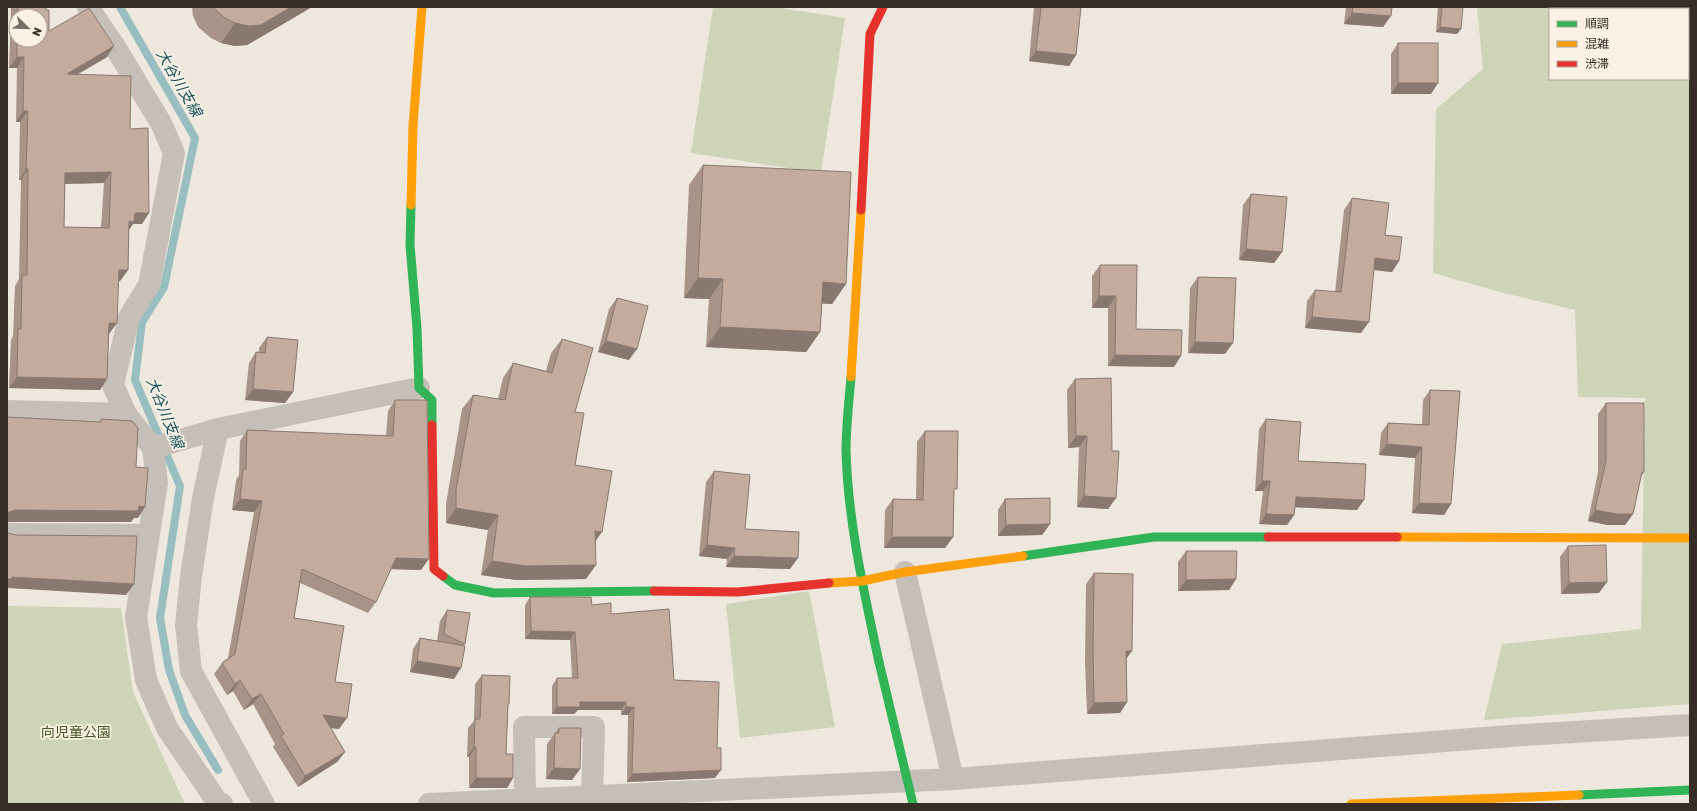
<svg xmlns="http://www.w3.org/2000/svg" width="1697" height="811" viewBox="0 0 1697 811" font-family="Rubik,'Noto Sans JP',sans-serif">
<rect width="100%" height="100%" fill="#eee7de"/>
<!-- green -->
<g fill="#cdd4b7" fill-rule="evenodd">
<path d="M713 7H774L845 18 821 173 691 153Z"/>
<path d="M1477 7H1690V704L1484 720 1502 644 1641 629 1645 398 1578 397 1575 310 1500 292 1433 273 1436 109 1483 69ZM1550 9H1688V79H1550Z"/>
<path d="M809 591 835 727 740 738 726 604Z"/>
<path d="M7 606 121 608 133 692 185 804H7Z"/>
</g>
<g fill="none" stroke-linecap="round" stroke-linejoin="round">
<!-- stream -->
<path stroke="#99bec0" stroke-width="8" d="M120 7 195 138 164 287 142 322 135 380 180 486 160 618 169 670 185 715 218 770"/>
<!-- street -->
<g stroke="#c6bfb8" stroke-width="22">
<path d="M88 7 117 50 162 125 174 153 149 285 129 317 113 385 126 414 153 448 157 483 136 617 146 680 167 728 218 803 222 804"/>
<path d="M7 411 126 414"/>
<path d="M218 429 203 498 191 576 186 625 191 671 264 804"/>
<path d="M153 448 218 429 419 388"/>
<path d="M7 534 148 535"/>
<path d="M905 572 953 779"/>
<path d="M525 799 524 727H594L592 797"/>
<path d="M429 804 953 779 1523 735 1690 725"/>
</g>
<!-- fast -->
<g stroke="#30b455" stroke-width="9">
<path d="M411 205 410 245 417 328 419 388 432 400V425"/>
<path d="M851 377C849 402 846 426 846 451 848 522 864 592 879 662"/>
<path d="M1023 556 1154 537H1268"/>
<path d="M443 576 455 585 494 593 654 591"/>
<path d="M1579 795 1690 790"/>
</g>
<!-- slow -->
<g stroke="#ff9f0a" stroke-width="9">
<path d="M411 205 413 126 422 7"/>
<path d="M851 377 861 210"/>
<path d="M1397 537 1690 538"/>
<path d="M829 583 862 581 905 572 1023 556"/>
<path d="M1351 804 1579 795"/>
</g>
<!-- jam -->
<g stroke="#e5322d" stroke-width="9">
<path d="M861 210 870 34 883 7"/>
<path d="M432 425 434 569 443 576"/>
<path d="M1268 537H1397"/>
<path d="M654 591 738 592 829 583"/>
</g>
<!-- fast-bridge -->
<path stroke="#30b455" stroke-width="9" d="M879 662 913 804"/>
</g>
<!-- wall -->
<g fill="#a89388" fill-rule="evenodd">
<path d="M7 7H46L49 31 114 46 107 57 78 74 130 129 142 224H133L129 229 128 270 120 281H118L109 334 107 379 100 390 9 388 11 340 13 336 15 286 19 279 21 180H19L20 122H16L17 68H9L11 8ZM16 16H40V40H16ZM104 183 101 227H64L65 184Z"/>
<path d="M192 7H312L247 45 235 46 221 43 211 38 198 27 193 16Z"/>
<path d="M1034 7H1081L1076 55 1069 66 1029 61Z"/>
<path d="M1346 7H1392L1383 27 1344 24Z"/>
<path d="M1438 7H1463L1457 34 1436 32Z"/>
<path d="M1398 43 1431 94H1391V54Z"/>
<path d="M703 165 846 284 832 304 822 303 820 332 806 352 706 347 709 299 684 298 689 185Z"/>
<path d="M1251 194 1282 252 1274 263 1239 260 1243 205Z"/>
<path d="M1352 198 1385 235 1399 261 1392 272 1373 270 1361 333 1305 328 1307 301 1315 290 1335 292 1344 210Z"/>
<path d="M1100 265 1136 329 1174 367 1108 366V308H1092V276Z"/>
<path d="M1198 277 1225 354 1188 353 1190 288Z"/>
<path d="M617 298 629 360 598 352 609 309Z"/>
<path d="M267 337 293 392 285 403 245 400 249 363 256 352H259V348Z"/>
<path d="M562 339 575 412V465L595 541 586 579 516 580 481 575 488 530 446 523V504L462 409 473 395 498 399 503 378 513 363 546 371 551 353Z"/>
<path d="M1075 379 1112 451 1116 498 1108 509 1077 507 1079 447 1068 448 1067 390Z"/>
<path d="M1430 390 1451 504 1444 515 1412 513 1415 458 1379 455 1381 433 1388 423 1422 425 1423 400Z"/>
<path d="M395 400 421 570 391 569 376 602 368 613 300 583 294 618 335 682 339 729 331 728 345 752 337 762 298 787 273 747 275 744 253 704 244 710 233 691 227 695 214 674 222 663 228 658 254 512 232 510 236 480 239 475 240 441 247 430 386 436 388 411Z"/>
<path d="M1606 403 1644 472 1641 477 1633 514 1625 525H1608L1588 521 1598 472V414Z"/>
<path d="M1266 419 1298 461 1357 510 1295 507 1294 515 1287 525 1259 524 1263 491H1255L1259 429Z"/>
<path d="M925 431 954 493 953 537 945 548H884L885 510 893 499 916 500 917 442Z"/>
<path d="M714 471 745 529 790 569 726 567 727 559 699 556 706 482Z"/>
<path d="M1005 499 1050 524 1042 535 998 536V510Z"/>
<path d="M1568 546 1599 593 1561 594 1560 557Z"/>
<path d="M1186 551 1236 579 1229 590 1178 591V562Z"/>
<path d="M1094 573 1127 659V702L1120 713 1087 714 1085 662 1086 584Z"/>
<path d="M530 597 592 605 611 614 674 680 715 778 627 782 628 715H621V710H578L574 714H552V686L557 678H572L570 640 525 639V605Z"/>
<path d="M447 610 465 644 464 646 454 679 410 672 413 649 420 638 437 641 440 621Z"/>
<path d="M482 675 509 704 508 706 506 754 513 778 507 788H469V757H467L468 728 474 721 475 684Z"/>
<path d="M559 728 580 769 572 780 546 779 547 744Z"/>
</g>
<!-- shaded-wall -->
<g fill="#88786f">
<path d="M291 7H312L247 45 235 46 221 43 235 23Z"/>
<path d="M1352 13 1391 16 1383 27 1344 24Z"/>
<path d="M1440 27 1461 29 1457 34 1436 32Z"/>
<path d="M114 46 107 57 59 85 67 74Z"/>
<path d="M1036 51 1076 55 1069 66 1029 61Z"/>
<path d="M17 57H24L17 68H9Z"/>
<path d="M1398 83H1438L1431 94H1391Z"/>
<path d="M23 111H28L20 122H16Z"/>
<path d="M26 169H28L21 180H19Z"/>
<path d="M111 172 104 183 57 184 65 173Z"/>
<path d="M135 213H149L142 224H133L127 233 122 232Z"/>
<path d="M1246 249 1282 252 1274 263 1239 260Z"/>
<path d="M1375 258 1399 261 1392 272 1367 269Z"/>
<path d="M119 270H128L120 281H111Z"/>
<path d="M698 278 723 279 709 299 684 298Z"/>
<path d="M823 282 846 284 832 304 809 303Z"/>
<path d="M1099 296H1116L1108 308H1092Z"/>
<path d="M1312 317 1369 322 1361 333 1305 328Z"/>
<path d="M109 323H117L109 334H101Z"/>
<path d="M720 327 820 332 806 352 706 347Z"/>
<path d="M606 341 637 349 629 360 598 352Z"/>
<path d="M1195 342 1233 343 1225 354 1188 353Z"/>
<path d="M1115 355 1181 356 1174 367 1108 366Z"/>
<path d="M17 377 107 379 100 390 9 388Z"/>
<path d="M253 389 293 392 285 403 245 400Z"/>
<path d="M1076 436H1087L1079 447 1068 448Z"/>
<path d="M1387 444 1422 447 1415 458 1379 455Z"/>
<path d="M1262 481H1270L1263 491H1255Z"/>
<path d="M1084 496 1116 498 1108 509 1077 507Z"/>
<path d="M1296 497 1364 500 1357 510 1289 507Z"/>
<path d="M240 499 262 501 254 512 232 510Z"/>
<path d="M1419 503 1451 504 1444 515 1412 513Z"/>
<path d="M139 506 145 507 138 518H134L131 522H7V514L9 512 15 510Z"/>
<path d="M456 508 498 515 488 530 446 523Z"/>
<path d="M1595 510 1633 514 1625 525H1608L1588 521Z"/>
<path d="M1266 514 1294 515 1287 525 1259 524Z"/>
<path d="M1050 524 1042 535 998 536 1006 525Z"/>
<path d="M595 531 602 532 592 546Z"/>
<path d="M892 537H953L945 548H884Z"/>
<path d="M707 545 735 548 727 559 699 556Z"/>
<path d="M734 556 798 558 790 569 726 567Z"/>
<path d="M396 558 429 559 421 570 389 569Z"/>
<path d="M492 561 596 565 586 579 516 580 481 575Z"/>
<path d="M12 577 134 584 126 595 7 588V579Z"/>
<path d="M1236 579 1229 590 1178 591 1186 580Z"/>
<path d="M1607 582 1599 593 1561 594 1569 583Z"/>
<path d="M531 631 575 632 570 640 525 639Z"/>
<path d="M1126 651H1132L1124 662Z"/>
<path d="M417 661 461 668 454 679 410 672Z"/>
<path d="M240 680 233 691 227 695 235 684Z"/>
<path d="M261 694 253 704 244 710 252 699Z"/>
<path d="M580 702H626L621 710H578L574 714H552L557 707Z"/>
<path d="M1127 702 1120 713 1087 714 1094 703Z"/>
<path d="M626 707H634L628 715H621Z"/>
<path d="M323 715 347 718 339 729 315 726Z"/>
<path d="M474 747H476L469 757H467Z"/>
<path d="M345 752 337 762 298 787 305 776Z"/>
<path d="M554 768 580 769 572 780 546 779Z"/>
<path d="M721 770 715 778 627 782 632 774Z"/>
<path d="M476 778H513L507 788H469Z"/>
</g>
<!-- building -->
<g fill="#c3ab9e" stroke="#88786f" fill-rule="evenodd">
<path d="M18 7H46V10H49V31L89 8 114 46 67 74 131 76 130 129 148 128 149 213H135L134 222 129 221 128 270H119L117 323H109L107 379 17 377 18 329H21L22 275H27L28 169H26L28 111H23L24 57H17V40H40V16H18ZM111 172 109 228 64 227 65 173Z"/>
<path d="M212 7H291L261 25 249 26 235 23 225 18Z"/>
<path d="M1041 7H1081L1076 55 1036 51Z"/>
<path d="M1353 7H1392L1391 16 1352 13Z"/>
<path d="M1442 7H1463L1461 29 1440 27Z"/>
<rect x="1398" y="43" width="40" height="40"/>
<path d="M703 165 851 172 846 284 823 282 820 332 720 327 723 279 698 278Z"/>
<path d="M1251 194 1287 197 1282 252 1246 249Z"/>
<path d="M1352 198 1389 203 1385 235 1402 237 1399 261 1375 258 1369 322 1312 317 1315 290 1341 292Z"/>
<path d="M1100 265H1137L1136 329 1182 330 1181 356 1115 355 1116 296H1099Z"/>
<path d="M1198 277 1236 278 1233 343 1195 342Z"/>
<path d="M617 298 648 306 637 349 606 341Z"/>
<path d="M267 337 298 340 293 392 253 389 256 352 265 353Z"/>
<path d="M562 339 593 348 575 412 584 413 575 465 612 471 602 532 595 531 596 565 526 566 492 561 498 515 456 508V490L473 395 505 400 513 363 552 373Z"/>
<path d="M1111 378 1112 451H1119L1116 498 1084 496 1087 436H1076L1075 379Z"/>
<path d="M1430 390 1460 391 1451 504 1419 503 1422 447 1387 444 1388 423 1429 425Z"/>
<path d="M395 400H427L429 559 396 558 376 602 302 569 294 618 344 626 335 682 352 684 347 718 323 715 345 752 305 776 281 736 284 734 261 694 252 699 240 680 235 684 222 663 235 654 262 501 240 499 243 469H246L247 430 393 436Z"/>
<path d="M1606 403H1644V472H1642L1633 514H1616L1595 510 1606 461Z"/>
<path d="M7 417 101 422V419L132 421 138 428 136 467 148 468 145 507 139 506 138 511 15 510 9 512 7 514Z"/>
<path d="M1266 419 1301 422 1298 461 1366 464 1364 500 1296 497 1294 515 1266 514 1270 481H1262Z"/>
<path d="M925 431H958L957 489H954L953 537H892L893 499 923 500Z"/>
<path d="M714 471 750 475 745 529 799 532 798 558 734 556 735 548 707 545Z"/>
<path d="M1050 498V524L1006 525 1005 499Z"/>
<path d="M7 532 8 533 15 535 137 536 134 584 12 577V579H7Z"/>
<path d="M1606 545 1607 582 1569 583 1568 546Z"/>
<path d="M1186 551H1237L1236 579 1186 580Z"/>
<path d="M1094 573 1133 574 1132 651H1126L1127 702 1094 703 1093 651Z"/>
<path d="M530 597H591L592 605 611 603V614L669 609 674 680 719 682 717 748H721V770L632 774 634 707H626V702H580V707H557V678H578L575 632 531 631Z"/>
<path d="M447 610 470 613 465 644 444 634Z"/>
<path d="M420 638 465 646 461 668 417 661Z"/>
<path d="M482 675 510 676 509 704H508L506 754H513V778H476V747H474L475 719H480Z"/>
<path d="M559 728H581L580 769 554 768 555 733H559Z"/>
</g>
<g text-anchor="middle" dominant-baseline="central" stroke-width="3.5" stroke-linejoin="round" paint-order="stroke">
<!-- park labels -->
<g font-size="14" fill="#435827" stroke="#fbf2e5">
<text x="76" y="732">向児童公園</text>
</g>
<!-- water labels -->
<g font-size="15" font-style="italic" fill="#17545d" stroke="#fbf2e5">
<text transform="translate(179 83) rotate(60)">大谷川支線</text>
<text transform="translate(165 413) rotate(68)">大谷川支線</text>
</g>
</g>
<!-- border -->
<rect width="1697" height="811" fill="none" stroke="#372c26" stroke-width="16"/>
<!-- legend -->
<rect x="1549" y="8" width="140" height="72" fill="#fbf2e5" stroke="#ada399"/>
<rect x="1557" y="21" width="20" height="6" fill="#30b455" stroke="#ada399"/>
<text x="1585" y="28" font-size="12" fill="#372c26">順調</text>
<rect x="1557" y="41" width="20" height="6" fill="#ff9f0a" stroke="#ada399"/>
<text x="1585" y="48" font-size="12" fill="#372c26">混雑</text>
<rect x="1557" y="61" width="20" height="6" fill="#e5322d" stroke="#ada399"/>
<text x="1585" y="68" font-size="12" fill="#372c26">渋滞</text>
<!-- north arrow -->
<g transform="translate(28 28) rotate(113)"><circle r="19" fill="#fbf2e5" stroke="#ada399"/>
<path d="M0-3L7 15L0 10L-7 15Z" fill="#776d66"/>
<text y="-6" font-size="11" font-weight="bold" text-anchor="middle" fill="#372c26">N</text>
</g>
</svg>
